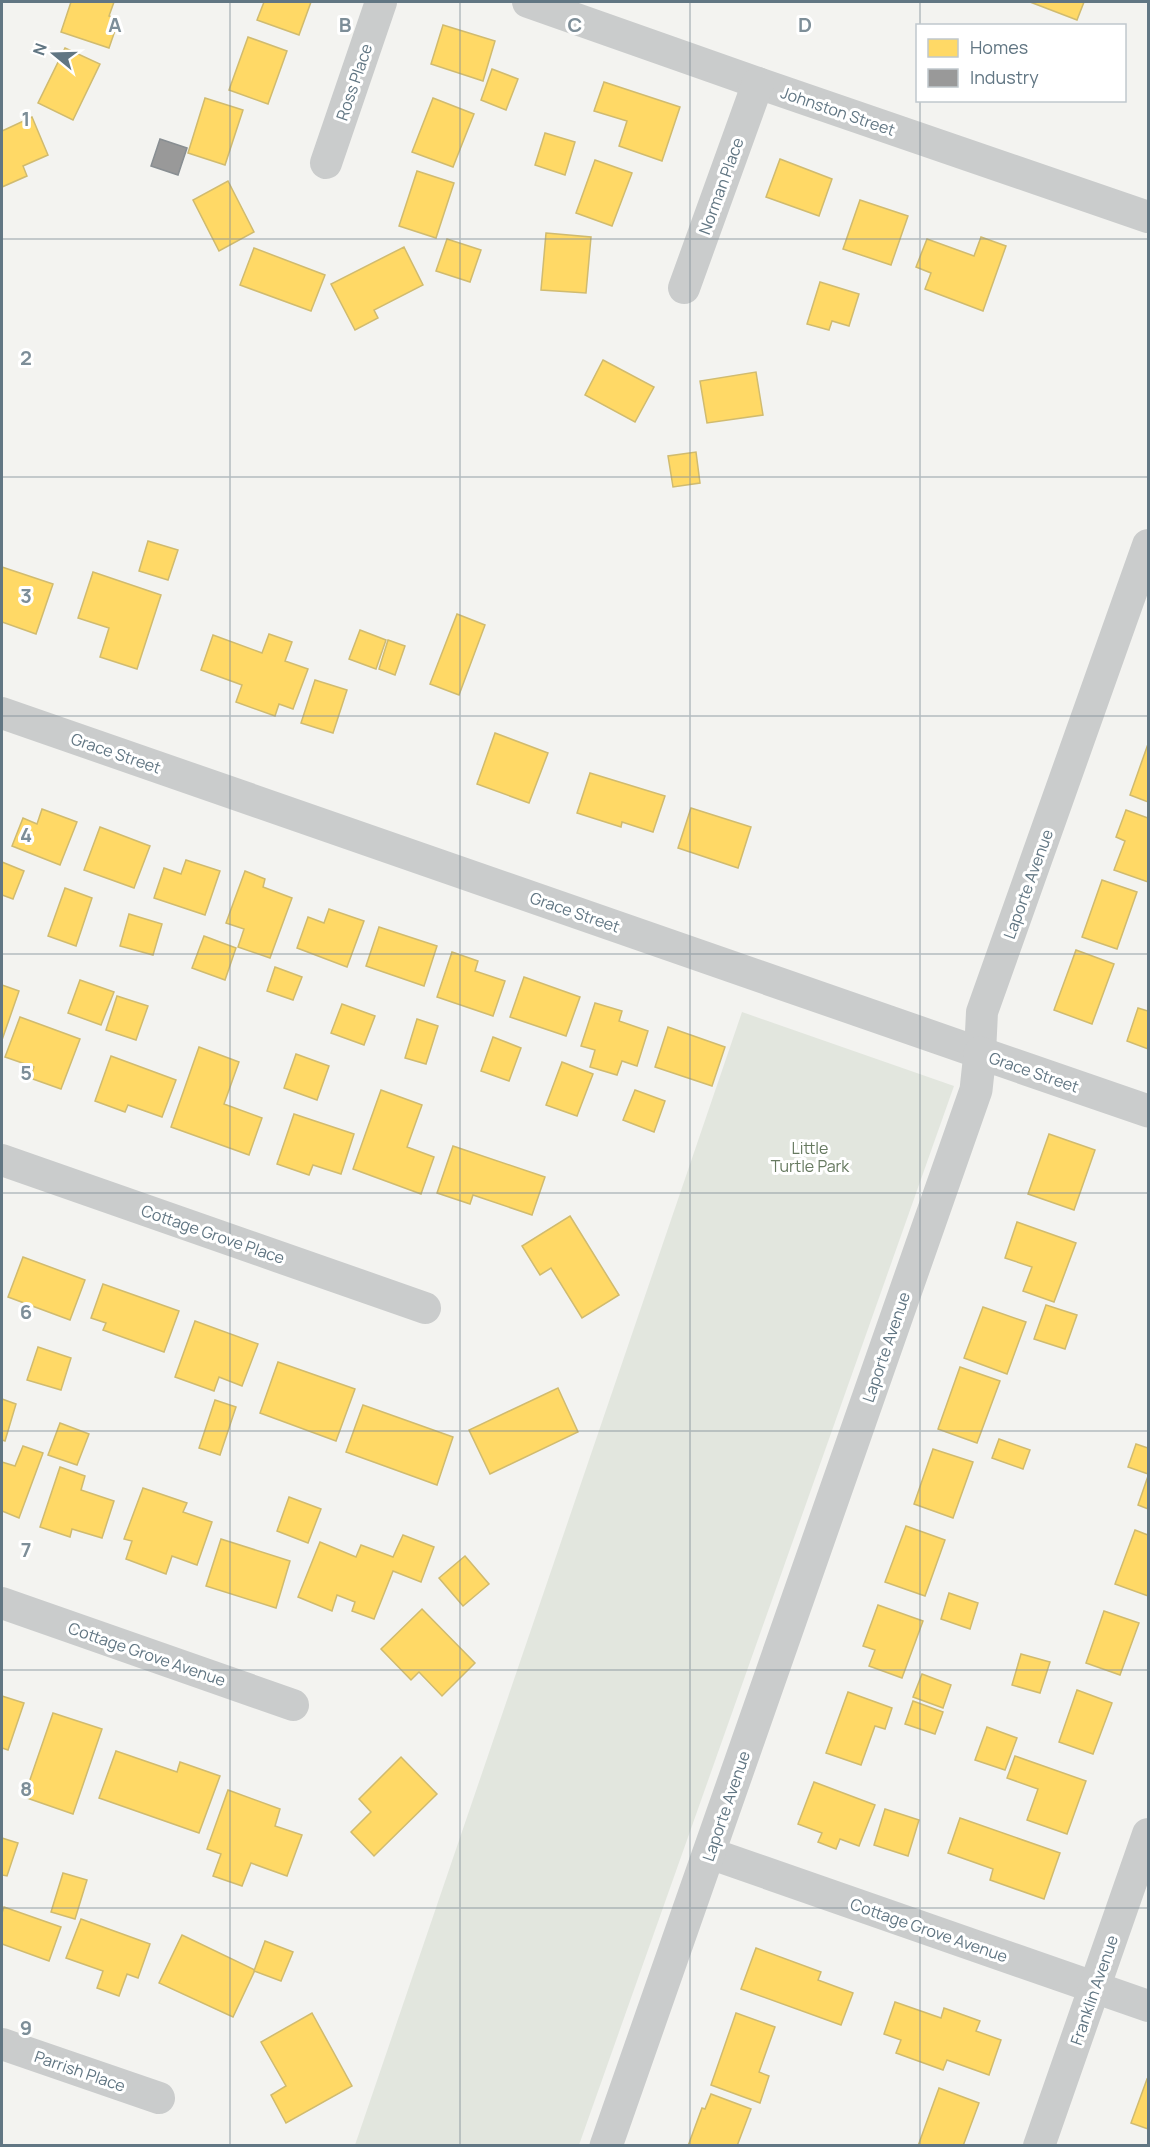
<svg xmlns="http://www.w3.org/2000/svg" width="1150" height="2147" viewBox="0 0 1150 2147" font-family="Manrope,sans-serif">
<rect width="100%" height="100%" fill="#f3f3f0"/>
<!-- green -->
<path fill="#e2e6de" d="M742 1012 954 1086 579 2145H355Z"/>
<!-- homes -->
<g fill="#ffd966" stroke="#d0bb6f" stroke-width="1.5">
<path d="M71 2H114L109 16 119 19 109 48 61 32Z"/>
<path d="M264 2H311L299 35 257 20Z"/>
<path d="M1030 2H1084L1077 20Z"/>
<path d="M443 25 495 41 483 81 431 64Z"/>
<path d="M248 37 287 51 268 104 229 90Z"/>
<path d="M65 48 100 64 73 120 38 103Z"/>
<path d="M492 69 518 79 506 110 481 100Z"/>
<path d="M604 82 680 107 662 161 619 146 627 121 594 111Z"/>
<path d="M205 98 243 110 225 165 188 153Z"/>
<path d="M433 98 474 114 453 167 412 152Z"/>
<path d="M32 117 48 155 23 166 27 176 2 187V131Z"/>
<path d="M545 133 575 142 565 175 535 165Z"/>
<path d="M780 159 832 179 819 216 766 197Z"/>
<path d="M595 160 632 173 612 226 576 213Z"/>
<path d="M417 171 454 183 436 238 399 226Z"/>
<path d="M228 181 254 232 219 251 193 200Z"/>
<path d="M860 200 908 216 891 265 843 249Z"/>
<path d="M546 233 591 237 586 293 541 290Z"/>
<path d="M981 237 1006 246 983 311 925 289 931 273 916 267 927 239 974 256Z"/>
<path d="M447 239 481 250 470 282 436 271Z"/>
<path d="M404 247 423 285 374 310 378 318 355 330 331 284Z"/>
<path d="M254 248 325 275 311 311 240 285Z"/>
<path d="M820 282 859 294 849 326 832 321 829 330 807 324Z"/>
<path d="M603 360 654 387 635 422 585 395Z"/>
<path d="M756 372 763 415 707 423 700 381Z"/>
<path d="M696 452 700 483 673 487 668 456Z"/>
<path d="M148 541 178 550 168 580 139 571Z"/>
<path d="M2 567 53 584 36 634 2 622Z"/>
<path d="M93 572 161 595 137 669 100 657 109 628 78 618Z"/>
<path d="M457 614 485 625 459 695 430 684Z"/>
<path d="M360 630 386 640 376 669 349 659Z"/>
<path d="M269 634 292 642 285 661 308 669 293 709 279 704 275 716 236 702 242 685 201 670 213 635 262 653Z"/>
<path d="M388 640 405 646 395 675 379 669Z"/>
<path d="M315 680 347 690 333 733 301 723Z"/>
<path d="M495 733 548 753 529 803 477 784Z"/>
<path d="M1148 744V802L1130 795Z"/>
<path d="M590 773 665 796 653 832 622 822 621 827 577 813Z"/>
<path d="M691 808 751 827 738 868 678 848Z"/>
<path d="M42 809 77 822 60 865 12 846 23 818 37 824Z"/>
<path d="M1126 810 1148 818V882L1114 870 1125 841 1116 837Z"/>
<path d="M100 827 150 846 134 888 84 870Z"/>
<path d="M186 860 220 871 205 915 154 898 164 868 181 874Z"/>
<path d="M2 862 24 871 13 899 2 895Z"/>
<path d="M245 871 265 879 263 887 292 898 270 958 238 947 244 929 226 923Z"/>
<path d="M1102 880 1137 892 1117 949 1082 937Z"/>
<path d="M65 888 92 898 76 946 48 936Z"/>
<path d="M329 909 364 921 347 967 297 948 308 917 324 923Z"/>
<path d="M129 914 162 924 153 955 120 946Z"/>
<path d="M379 927 437 946 424 986 366 966Z"/>
<path d="M204 936 236 948 225 980 192 968Z"/>
<path d="M1076 950 1114 964 1092 1024 1054 1010Z"/>
<path d="M452 952 478 961 475 971 505 981 493 1016 437 997Z"/>
<path d="M275 967 302 977 293 1000 267 991Z"/>
<path d="M524 977 580 997 566 1036 510 1017Z"/>
<path d="M80 980 114 992 101 1025 68 1013Z"/>
<path d="M2 985 19 991 2 1040Z"/>
<path d="M117 996 148 1006 136 1040 106 1030Z"/>
<path d="M595 1003 622 1011 619 1021 648 1031 637 1066 622 1061 617 1075 590 1067 595 1050 581 1046Z"/>
<path d="M342 1004 375 1016 364 1045 331 1033Z"/>
<path d="M1138 1008 1148 1011V1049L1127 1041Z"/>
<path d="M20 1017 80 1039 61 1089 30 1078 34 1067 5 1057Z"/>
<path d="M417 1019 438 1026 426 1064 405 1058Z"/>
<path d="M668 1027 725 1047 712 1086 655 1067Z"/>
<path d="M493 1037 521 1048 509 1081 481 1071Z"/>
<path d="M199 1047 239 1062 224 1104 262 1118 249 1155 171 1127Z"/>
<path d="M296 1054 329 1066 317 1100 284 1088Z"/>
<path d="M111 1056 176 1080 162 1117 128 1105 125 1112 95 1101Z"/>
<path d="M562 1062 593 1074 577 1116 546 1105Z"/>
<path d="M381 1090 422 1105 407 1147 434 1157 421 1194 353 1169Z"/>
<path d="M635 1090 665 1101 654 1132 623 1120Z"/>
<path d="M294 1114 354 1134 341 1174 313 1165 309 1175 277 1164Z"/>
<path d="M1049 1134 1095 1150 1074 1210 1028 1194Z"/>
<path d="M453 1146 545 1177 532 1215 473 1195 470 1204 437 1193Z"/>
<path d="M570 1216 619 1295 582 1318 551 1268 540 1275 522 1246Z"/>
<path d="M1017 1222 1076 1243 1054 1302 1023 1291 1032 1267 1005 1258Z"/>
<path d="M23 1257 85 1280 70 1320 8 1297Z"/>
<path d="M103 1284 179 1311 164 1352 103 1330 106 1323 91 1318Z"/>
<path d="M1046 1305 1077 1315 1065 1349 1034 1339Z"/>
<path d="M983 1307 1026 1322 1007 1374 964 1358Z"/>
<path d="M195 1321 258 1344 242 1386 219 1377 214 1391 175 1377Z"/>
<path d="M38 1347 71 1358 61 1390 27 1380Z"/>
<path d="M278 1362 355 1389 336 1441 260 1413Z"/>
<path d="M960 1367 1000 1381 977 1443 938 1429Z"/>
<path d="M558 1388 578 1432 490 1474 469 1430Z"/>
<path d="M2 1399 16 1404 5 1441 2 1440Z"/>
<path d="M215 1400 236 1407 220 1455 199 1448Z"/>
<path d="M363 1405 453 1437 437 1485 346 1452Z"/>
<path d="M60 1423 89 1434 77 1465 48 1455Z"/>
<path d="M999 1439 1030 1450 1023 1469 992 1458Z"/>
<path d="M1136 1444 1148 1448V1474L1128 1467Z"/>
<path d="M23 1446 43 1453 19 1518 2 1511V1462L15 1466Z"/>
<path d="M933 1449 973 1462 953 1518 914 1504Z"/>
<path d="M60 1467 85 1476 81 1490 114 1501 102 1538 72 1529 70 1537 40 1527Z"/>
<path d="M1148 1476V1509L1138 1505Z"/>
<path d="M143 1488 187 1503 183 1512 212 1522 197 1565 172 1556 166 1574 126 1559 132 1541 124 1539Z"/>
<path d="M289 1497 321 1509 308 1543 277 1531Z"/>
<path d="M906 1526 945 1540 925 1596 885 1582Z"/>
<path d="M1135 1530 1148 1535V1596L1115 1584Z"/>
<path d="M403 1535 434 1547 421 1582 393 1571 374 1619 352 1611 355 1602 337 1595 332 1611 298 1597 320 1542 356 1557 361 1545 393 1557Z"/>
<path d="M221 1539 290 1561 276 1608 206 1586Z"/>
<path d="M465 1556 489 1584 463 1606 439 1578Z"/>
<path d="M949 1593 978 1603 970 1629 941 1619Z"/>
<path d="M878 1605 923 1621 902 1678 869 1666 875 1650 863 1646Z"/>
<path d="M422 1609 475 1663 442 1696 419 1672 411 1680 381 1649Z"/>
<path d="M1104 1611 1139 1623 1120 1675 1086 1663Z"/>
<path d="M1021 1654 1050 1662 1040 1693 1012 1685Z"/>
<path d="M922 1674 951 1685 943 1708 913 1697Z"/>
<path d="M1077 1690 1112 1703 1093 1754 1059 1742Z"/>
<path d="M848 1692 892 1708 885 1729 875 1726 861 1765 826 1753Z"/>
<path d="M2 1696 24 1703 8 1750 2 1748Z"/>
<path d="M913 1701 943 1712 935 1734 905 1724Z"/>
<path d="M53 1713 102 1729 73 1814 24 1797Z"/>
<path d="M987 1727 1017 1738 1005 1770 975 1760Z"/>
<path d="M116 1751 177 1772 180 1762 220 1776 199 1833 99 1798Z"/>
<path d="M1015 1756 1086 1781 1067 1834 1027 1820 1038 1789 1007 1778Z"/>
<path d="M401 1757 437 1794 374 1856 351 1832 371 1812 359 1799Z"/>
<path d="M814 1782 875 1805 859 1846 840 1839 836 1849 818 1842 822 1833 798 1824Z"/>
<path d="M228 1790 280 1809 275 1826 302 1835 287 1876 251 1863 242 1886 213 1876 221 1854 207 1849Z"/>
<path d="M885 1809 919 1820 908 1856 874 1845Z"/>
<path d="M960 1818 1060 1853 1044 1899 990 1880 993 1869 948 1853Z"/>
<path d="M2 1838 18 1843 7 1876 2 1875Z"/>
<path d="M63 1873 87 1880 75 1919 51 1912Z"/>
<path d="M4 1907 61 1927 49 1961 2 1944V1913Z"/>
<path d="M81 1919 150 1944 138 1978 127 1974 119 1996 97 1988 103 1971 66 1958Z"/>
<path d="M182 1935 255 1970 233 2017 159 1983Z"/>
<path d="M265 1941 293 1952 281 1981 254 1971Z"/>
<path d="M756 1948 821 1972 818 1980 853 1993 841 2025 741 1989Z"/>
<path d="M895 2002 941 2018 944 2008 980 2021 976 2031 1001 2040 989 2075 947 2060 943 2070 896 2053 901 2040 884 2034Z"/>
<path d="M312 2013 352 2086 286 2123 271 2095 286 2086 261 2042Z"/>
<path d="M736 2013 775 2027 759 2072 769 2076 760 2103 711 2085Z"/>
<path d="M1147 2079 1148 2080V2129L1131 2123Z"/>
<path d="M939 2088 979 2103 963 2146H918Z"/>
<path d="M711 2094 751 2109 737 2146H688L702 2108 705 2109Z"/>
</g>
<!-- industry -->
<path fill="#999" stroke="#888e92" stroke-width="1.5" d="M160 139 187 148 178 175 151 166Z"/>
<g fill="none" stroke-linecap="round" stroke-linejoin="round">
<!-- minor -->
<g stroke="#cacccc" stroke-width="32">
<path d="M528 2 758 83 1148 217"/>
<path d="M326 163 381 2"/>
<path d="M684 288 758 83"/>
<path d="M2 713 980 1053 982 1012 1148 545"/>
<path d="M2 1160 425 1308"/>
<path d="M2 1603 293 1705"/>
<path d="M709 1853 1148 2006"/>
<path d="M2 2044 159 2098"/>
<path d="M1039 2146 1148 1834"/>
</g>
<!-- tertiary -->
<path stroke="#cacccc" stroke-width="33" d="M606 2146 976 1090 980 1053 1148 1111"/>
</g>
<!-- grid -->
<path fill="none" stroke="#7d8e98" stroke-width="1.5" stroke-opacity="0.55" d="M230 2V2146M460 2V2146M690 2V2146M920 2V26M920 100V2146M2 239H1148M2 477H1148M2 716H1148M2 954H1148M2 1193H1148M2 1431H1148M2 1670H1148M2 1908H1148"/>
<g text-anchor="middle" dominant-baseline="central" stroke-width="6" stroke-linejoin="round" paint-order="stroke">
<!-- street labels -->
<g font-size="16" fill="#617683" stroke="#fff">
<text transform="translate(354 82) rotate(-71)">Ross Place</text>
<text transform="translate(838 111) rotate(19)">Johnston Street</text>
<text transform="translate(721 186) rotate(-70)">Norman Place</text>
<text transform="translate(116 753) rotate(19)">Grace Street</text>
<text transform="translate(1028 884) rotate(-70)">Laporte Avenue</text>
<text transform="translate(575 912) rotate(19)">Grace Street</text>
<text transform="translate(1034 1072) rotate(19)">Grace Street</text>
<text transform="translate(213 1234) rotate(19)">Cottage Grove Place</text>
<text transform="translate(886 1347) rotate(-71)">Laporte Avenue</text>
<text transform="translate(147 1654) rotate(19)">Cottage Grove Avenue</text>
<text transform="translate(726 1806) rotate(-71)">Laporte Avenue</text>
<text transform="translate(929 1930) rotate(19)">Cottage Grove Avenue</text>
<text transform="translate(1094 1990) rotate(-71)">Franklin Avenue</text>
<text transform="translate(80 2071) rotate(19)">Parrish Place</text>
</g>
<!-- park labels -->
<g font-size="16" fill="#677a60" stroke="#fff">
<text x="810" y="1148">Little<tspan x="810" dy="18">Turtle Park</tspan></text>
</g>
</g>
<g font-size="20" text-anchor="middle" font-weight="bold" fill="#7d8e98" stroke="#fff" stroke-width="6" stroke-linejoin="round" paint-order="stroke">
<text x="115" y="32">A</text>
<text x="345" y="32">B</text>
<text x="575" y="32">C</text>
<text x="805" y="32">D</text>
<text x="26" y="126">1</text>
<text x="26" y="365">2</text>
<text x="26" y="603">3</text>
<text x="26" y="842">4</text>
<text x="26" y="1080">5</text>
<text x="26" y="1319">6</text>
<text x="26" y="1557">7</text>
<text x="26" y="1796">8</text>
<text x="26" y="2035">9</text>
</g>
<!-- border -->
<rect width="1150" height="2147" fill="none" stroke="#617683" stroke-width="6"/>
<!-- legend -->
<rect x="916" y="24" width="210" height="78" fill="#ffffff" stroke="#c0c8cd" stroke-width="1.5"/>
<rect x="928" y="39" width="30" height="18" fill="#ffd966" stroke="#c0c8cd" stroke-width="1.5"/>
<text x="970" y="54" font-size="18" fill="#617683">Homes</text>
<rect x="928" y="69" width="30" height="18" fill="#999999" stroke="#c0c8cd" stroke-width="1.5"/>
<text x="970" y="84" font-size="18" fill="#617683">Industry</text>
<!-- north arrow -->
<g transform="translate(54 54) rotate(289)" stroke="#ffffff" stroke-width="4.5" paint-order="stroke">
<path d="M0-4.5L10 22L0 15L-10 22Z" fill="#617683"/>
<text y="-9" font-size="16" font-weight="bold" text-anchor="middle" fill="#617683">N</text>
</g>
</svg>
